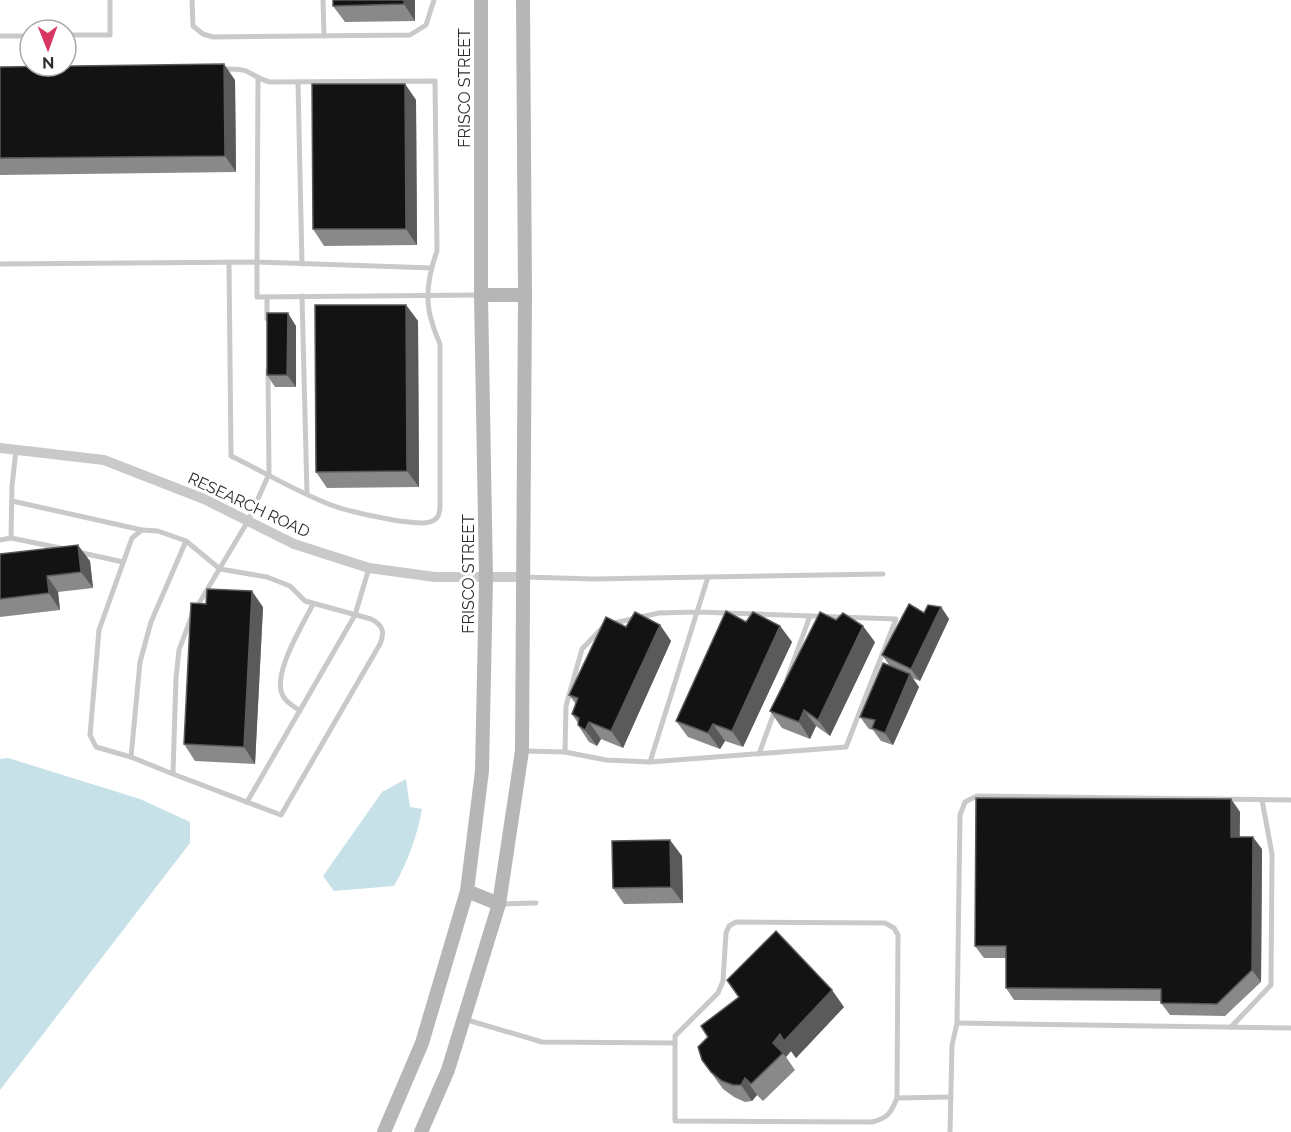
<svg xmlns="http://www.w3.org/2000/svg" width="1291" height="1132" viewBox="0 0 1291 1132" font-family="Raleway,sans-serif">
<rect width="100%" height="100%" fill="#fff"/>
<!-- water -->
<g fill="#c6e1e8">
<path d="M8 758 140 799 190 822V843L0 1090V759Z"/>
<path d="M406 779 410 807 422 809C417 837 408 861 394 886L334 891 323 876 382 792Z"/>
</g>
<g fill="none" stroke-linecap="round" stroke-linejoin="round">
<!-- lane -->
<g stroke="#c9c9c9" stroke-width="5">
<path d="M192 0 193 26 203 34 213 37 410 35 426 25 434 0"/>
<path d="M323 0 324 36"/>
<path d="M66 35H110V0"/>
<path d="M0 36H30"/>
<path d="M221 69C229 69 238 68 246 71 255 75 260 80 270 82L435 81 437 251C429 273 424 299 432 322 434 330 437 337 440 344V507C440 508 439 515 438 516 433 527 409 522 399 521 376 517 353 513 331 505 297 492 264 472 231 456L229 263"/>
<path d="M258 79 257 262 432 268"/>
<path d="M298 82 302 264"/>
<path d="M0 264 257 262V297L480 295"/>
<path d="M302 296 307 494"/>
<path d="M267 297V319"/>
<path d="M12 501 142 530"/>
<path d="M11 538 60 548"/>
<path d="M0 540 11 538 12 486 16 450"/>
<path d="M78 552 123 562"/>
<path d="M525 577 593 579 883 574"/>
<path d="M787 679 810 616"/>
<path d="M300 711C295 707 289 704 285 699 268 679 303 625 313 604"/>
<path d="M524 751 565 752 566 706 582 649 605 625 659 613 697 612 896 619 846 747 650 762 708 577"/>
<path d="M565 752 606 760 650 762"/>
<path d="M759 754 775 710"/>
<path d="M131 757 96 747 90 735 99 630 132 538 142 530 158 531 186 541"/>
<path d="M173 774 131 757 140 662 151 622 186 541 220 569 267 577 290 586 305 601 371 619C383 625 385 632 380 644L281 815 173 774 176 678 179 650 192 615 248 521 269 474 268 370"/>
<path d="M247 802 355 615 369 568"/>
<path d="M501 904 536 903"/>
<path d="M464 1019 542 1042 675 1043V1121L872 1122C888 1118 891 1113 897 1098L951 1097"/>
<path d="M957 1023 1291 1028"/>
<path d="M1231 1027 1271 985 1272 854 1262 800"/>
<path d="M675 1043V1036L718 993 723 981 726 933 729 926 736 922 885 923 894 928 898 935 897 1098"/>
<path d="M950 1132 952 1045 957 1023 960 815 965 802 977 796 1291 800"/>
</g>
<!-- street -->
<path stroke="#c9c9c9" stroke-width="10" d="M0 448 104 460 204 499 294 544 369 568 435 577H523"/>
<!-- secondary -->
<g stroke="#b6b6b6" stroke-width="14">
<path d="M481 295H525"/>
<path d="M467 891 499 904"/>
<path d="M384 1132 422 1043 467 891 482 771 486 578 481 295V0"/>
<path d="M421 1132 448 1070 499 904 522 751 525 295 523 0"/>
</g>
</g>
<!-- wall -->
<g fill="#898989">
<path d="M333 0H415V21L345 22 333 6Z"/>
<path d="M0 67 235 80 236 172 0 175Z"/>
<path d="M405 84 416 100 417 245 324 246 313 229Z"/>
<path d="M406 305 418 321 419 487 327 488 316 472Z"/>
<path d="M296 326V387H275L267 375Z"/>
<path d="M0 554 90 561 93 588 58 592 60 610 0 617Z"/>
<path d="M206 604 263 607 255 764 195 761 184 744Z"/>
<path d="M941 607 949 619 920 681 912 678 919 687 893 745 881 741 873 730 869 729 860 717 890 666 882 655 924 613Z"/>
<path d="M746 622 780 626 792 642 743 747 725 741 720 749 688 737 676 721Z"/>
<path d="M660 625 671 641 623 748 601 739 597 746 589 742 578 725V723L572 714 576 704 569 695 626 627Z"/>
<path d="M875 642 830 736 816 726 810 739 782 728 770 711Z"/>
<path d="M1231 799 1240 812V837L1262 849 1261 982 1225 1016 1170 1015 1161 1003V1001L1014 1000 1006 988V958H984L975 946Z"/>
<path d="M682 856 683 903 624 904 613 888Z"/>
<path d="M844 1007 796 1058 791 1051 786 1057 795 1070 763 1101 757 1095 752 1101 745 1102 734 1097 723 1089 702 1060Z"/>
</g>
<!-- shaded-wall -->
<g fill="#5a5a5a">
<path d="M404 0H415V21L404 4Z"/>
<path d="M224 64 235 80 236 172 225 156Z"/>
<path d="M405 84 416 100 417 245 406 229Z"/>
<path d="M406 305 418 321 419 487 407 471Z"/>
<path d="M288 313 296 326V387L287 375Z"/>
<path d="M78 545 90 561 93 588 81 572Z"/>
<path d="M47 576 58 592 60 610 49 593Z"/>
<path d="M252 591 263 607 255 764 244 747Z"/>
<path d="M941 607 949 619 920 681 911 669Z"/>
<path d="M660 625 671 641 623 748 611 731Z"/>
<path d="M780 626 792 642 743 747 732 731Z"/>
<path d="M863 626 875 642 830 736 818 720Z"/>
<path d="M910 674 919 687 893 745 885 733Z"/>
<path d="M804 710 816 726 810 739 799 722Z"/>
<path d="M589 722 601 739 597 746 585 730Z"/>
<path d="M713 724 725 741 720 749 708 733Z"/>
<path d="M1231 799 1240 812 1239 849 1231 837Z"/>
<path d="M1253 837 1262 849 1261 982 1252 970Z"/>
<path d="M670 840 682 856 683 903 671 887Z"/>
<path d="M832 990 844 1007 796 1058 791 1051 786 1057 773 1043 780 1034Z"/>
<path d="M745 1078 757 1095 752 1101 741 1085Z"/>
</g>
<!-- building -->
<g fill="#131313" stroke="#5a5a5a" stroke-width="1.5">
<path d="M333 0H404V4L333 6Z"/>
<path d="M224 64 225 156 0 158V67Z"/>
<path d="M312 84H405L406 229H313Z"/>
<path d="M315 305H406L407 471 316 472Z"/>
<path d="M267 313H288L287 375H267Z"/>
<path d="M78 545 81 572 47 576 49 593 0 599V554Z"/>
<path d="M207 589 252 591 244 747 184 744 191 603 206 604Z"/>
<path d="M909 604 924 613 928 605 941 607 911 669 882 655Z"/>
<path d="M726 611 746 622 753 612 780 626 732 731 713 724 708 733 676 721Z"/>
<path d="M635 612 660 625 611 731 589 722 585 730 578 725 579 718 572 714 578 698 569 695 606 617 626 627Z"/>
<path d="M820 612 836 620 843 613 863 626 818 720 804 710 799 722 770 711Z"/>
<path d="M883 663 910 674 885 733 872 728 875 720 860 717Z"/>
<path d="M976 798 1231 799V837H1253L1252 970 1217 1004 1161 1003V989L1006 988V946H975Z"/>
<path d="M670 840 671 887 613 888 612 841Z"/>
<path d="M776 931 832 990 784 1041 780 1034 773 1043 783 1053 751 1084 745 1078 741 1085H733L722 1081 711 1072 702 1060 698 1047 708 1037 701 1026 739 997 727 980Z"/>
</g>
<g text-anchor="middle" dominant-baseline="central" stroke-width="6" stroke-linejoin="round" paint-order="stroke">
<!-- street labels -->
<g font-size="16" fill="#2c2c2c" stroke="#fff">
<text transform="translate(464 88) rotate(-90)">FRISCO STREET</text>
<text transform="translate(249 505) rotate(25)">RESEARCH ROAD</text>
<text transform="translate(468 574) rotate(-90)">FRISCO STREET</text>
</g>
</g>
<!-- north arrow -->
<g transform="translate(48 48) rotate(179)"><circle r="28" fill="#ffffff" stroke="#ababab" stroke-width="1.5"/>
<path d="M0-4.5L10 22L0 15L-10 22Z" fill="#d93763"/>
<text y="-9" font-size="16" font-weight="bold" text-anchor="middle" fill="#2c2c2c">N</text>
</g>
</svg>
